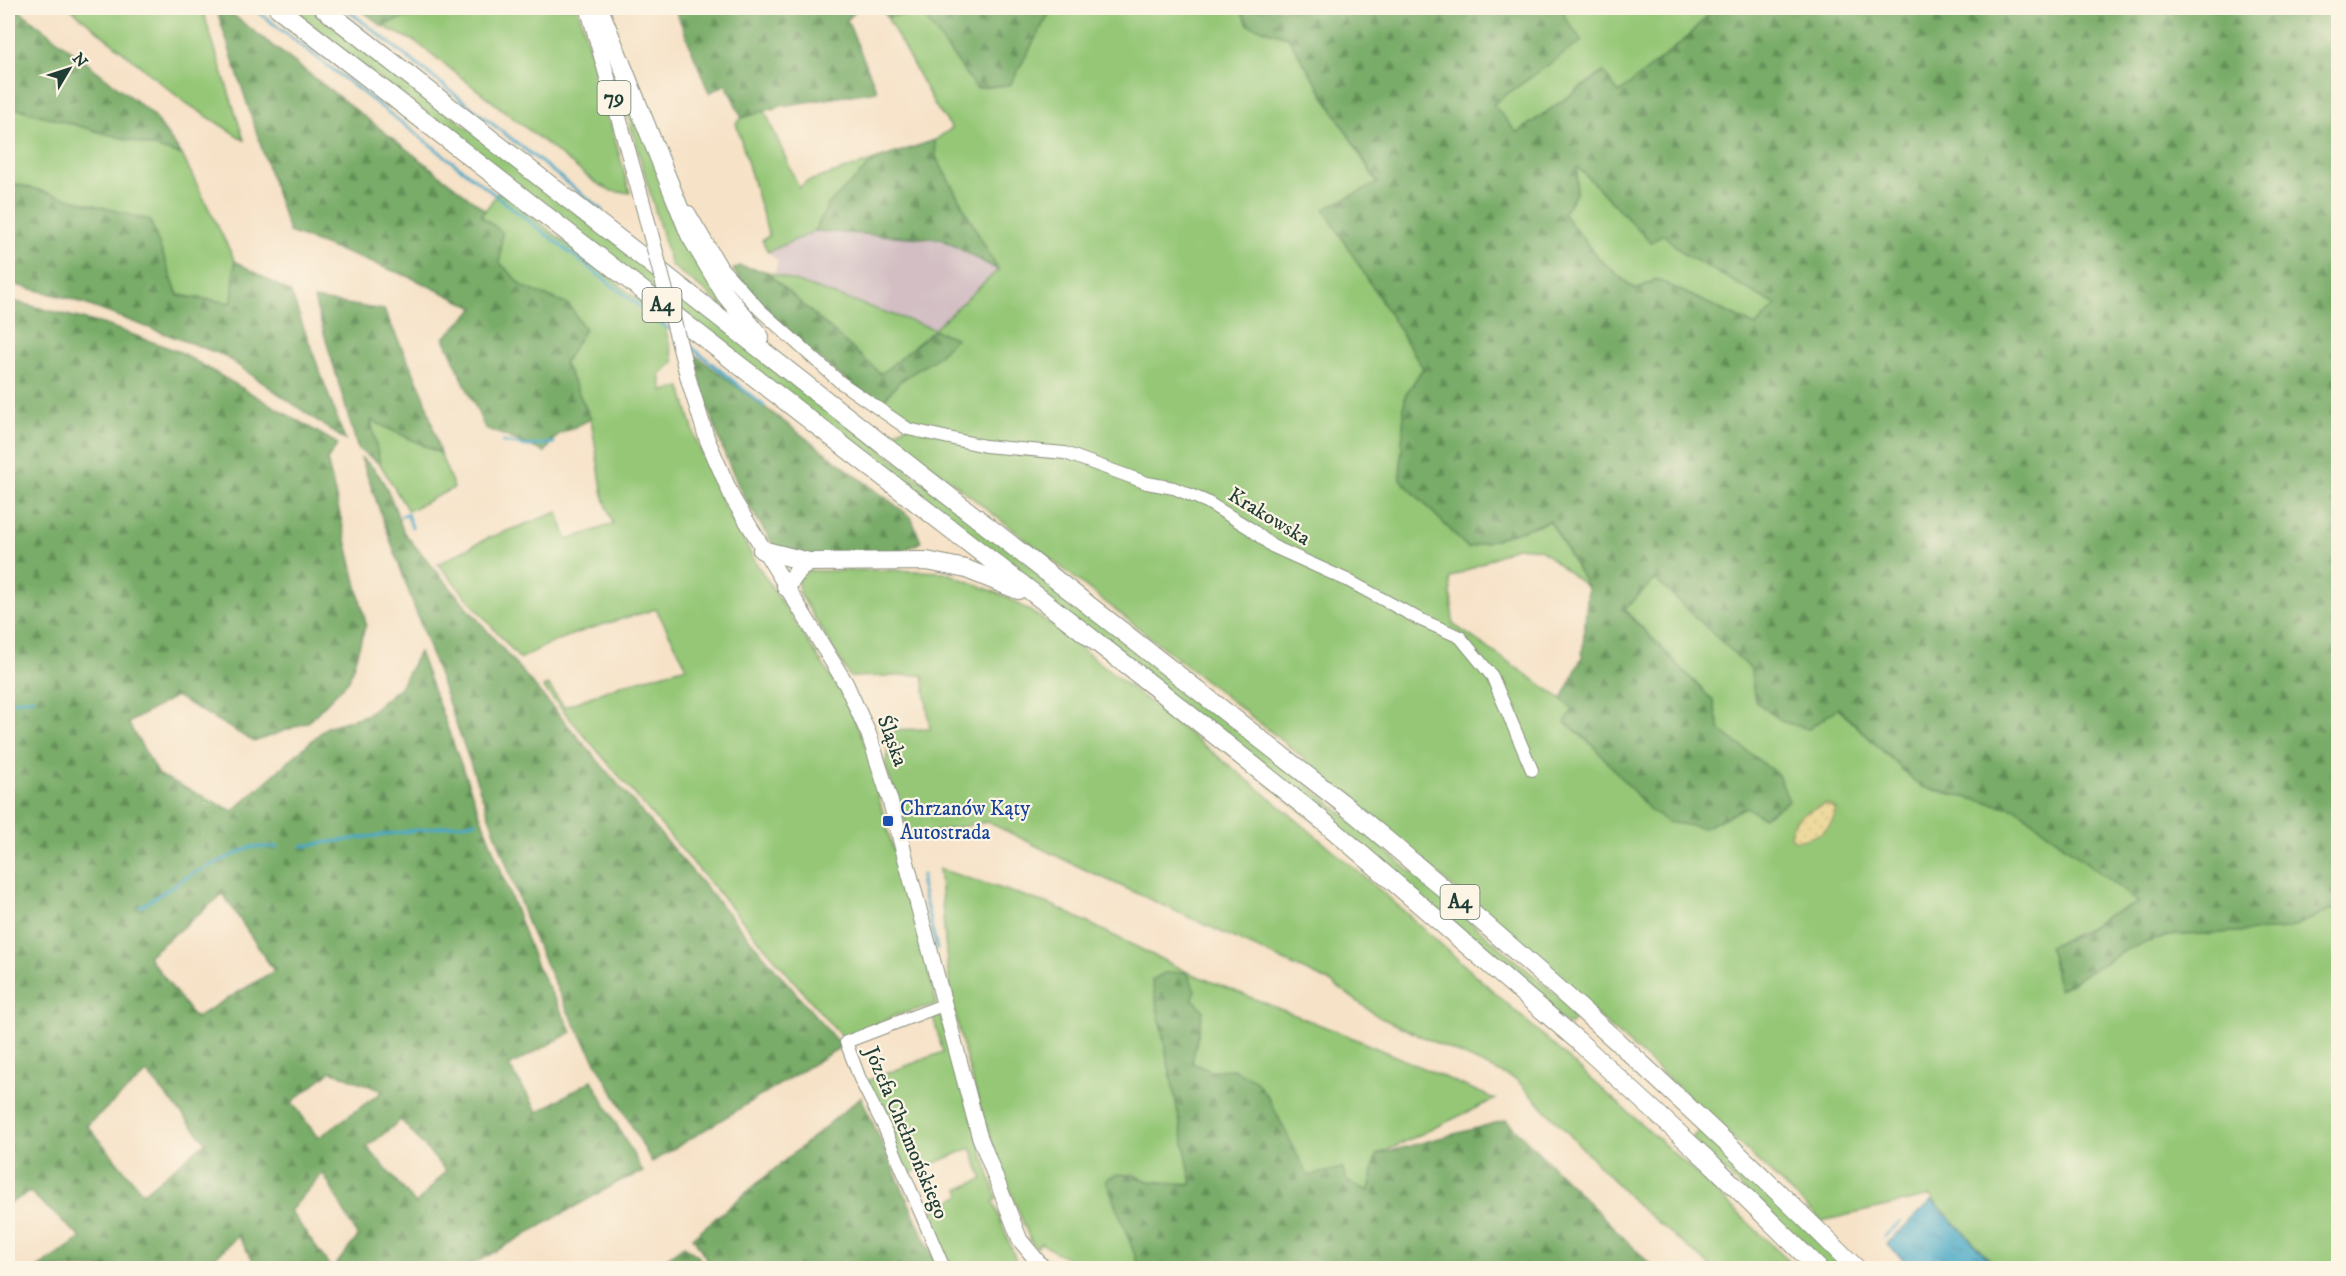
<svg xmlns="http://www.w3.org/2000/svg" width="2346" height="1276" viewBox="0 0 2346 1276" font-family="'IM FELL DW Pica',serif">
<defs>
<pattern id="forest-firs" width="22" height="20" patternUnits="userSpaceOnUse" patternTransform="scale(1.5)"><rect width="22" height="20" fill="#78ac68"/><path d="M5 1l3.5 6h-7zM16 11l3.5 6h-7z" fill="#628d56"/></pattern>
<pattern id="sand-dots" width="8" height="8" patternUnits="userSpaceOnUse" patternTransform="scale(1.5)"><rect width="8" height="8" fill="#eeda9e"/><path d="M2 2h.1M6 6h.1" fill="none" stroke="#ccbc89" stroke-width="1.8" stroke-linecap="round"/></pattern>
<pattern id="water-ripples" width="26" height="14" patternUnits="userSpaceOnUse" patternTransform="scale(1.5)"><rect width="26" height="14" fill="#46a8c6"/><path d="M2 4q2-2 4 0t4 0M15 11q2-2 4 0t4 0" fill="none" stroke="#3a8aa2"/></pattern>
</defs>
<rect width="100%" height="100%" fill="#fcf5e5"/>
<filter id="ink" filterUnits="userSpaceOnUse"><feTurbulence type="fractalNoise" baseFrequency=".0167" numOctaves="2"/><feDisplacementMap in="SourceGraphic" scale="12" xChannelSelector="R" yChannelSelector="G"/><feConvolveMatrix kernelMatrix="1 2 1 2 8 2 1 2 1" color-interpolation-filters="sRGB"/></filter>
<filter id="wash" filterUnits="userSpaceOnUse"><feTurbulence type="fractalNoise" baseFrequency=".008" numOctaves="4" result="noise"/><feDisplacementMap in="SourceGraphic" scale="24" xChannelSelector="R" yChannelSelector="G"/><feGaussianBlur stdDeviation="1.35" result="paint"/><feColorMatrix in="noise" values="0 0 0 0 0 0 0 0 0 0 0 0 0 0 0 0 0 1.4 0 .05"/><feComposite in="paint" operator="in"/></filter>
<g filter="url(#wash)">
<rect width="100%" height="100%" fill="#f6e2c7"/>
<!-- industrial -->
<path fill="#d2bec3" d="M815 231 942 239 998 270 934 330 775 273 778 261 768 252Z"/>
<!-- green -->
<g fill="#95c777" stroke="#5a8256" stroke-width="1.5">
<path d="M70 8H202L244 140 183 101Z"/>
<path d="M288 8H312L650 269 657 294Z"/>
<path d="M370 8H578L630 193 611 191 595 182 416 42 382 26Z"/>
<path d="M1052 8H1239L1249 25 1288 37 1378 184 1325 210 1423 368 1405 396 1400 479 1468 548 1550 521 1588 588 1540 549 1516 547 1450 578 1453 624 1562 699 1573 710 1566 722 1607 759 1704 828 1746 807 1778 775 1720 730 1713 701 1624 609 1655 579 1751 669 1755 701 1809 729 1837 708 1921 787 2017 809 2140 904C2108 915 2081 933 2049 946L2059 989 2128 949 2165 936 2288 929 2338 907V1268H1998L1930 1196 1822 1221 1691 1099 1403 843 1289 746 891 434 910 424 883 401 900 381 935 359 955 338 934 330 881 374 765 271 934 329 998 270 936 157 935 140 952 128 936 107 887 17 921 12 977 88 1010 85Z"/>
<path d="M1564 8H1714L1690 35 1619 94 1603 72 1516 133 1493 104 1581 41 1564 16Z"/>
<path d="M611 58 735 315 671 265Z"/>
<path d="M8 106 182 155 235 261 233 303 178 295 150 220 8 182Z"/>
<path d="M764 109 799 188 806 182 875 160 828 205 815 231 768 252 762 240 769 236 736 123 742 118Z"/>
<path d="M1577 166 1651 242 1663 234 1684 254 1777 305 1756 326 1656 279 1636 290 1599 259 1563 214 1576 193Z"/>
<path d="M499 191 663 319 674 362 660 375 663 391 681 387 695 437 724 506 758 566 845 698 873 762 878 795 893 849 903 868 937 1004 894 1016 845 1038 839 1034 543 687 548 685 564 707 621 685 687 667 656 609C610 623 562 634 520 659L438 564 488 538 558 512 567 540 613 524 603 495 591 419 564 362 585 329 554 298 539 295 524 287 500 263 502 232 481 216Z"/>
<path d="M675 289 1267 750 1579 1014 1569 1026 681 313Z"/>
<path d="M370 420 440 453 454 488 408 511 380 464Z"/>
<path d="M887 570 945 572 1007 597 1048 622 1274 801 1387 896 1696 1173 1796 1268H1713L1638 1206 1517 1080 1379 1017 1332 983 1071 863 988 822 910 836 885 765 888 751 883 730 930 729 923 675 850 677 799 592 798 580 808 571Z"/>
<path d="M939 869 1052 905 1187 972 1353 1038 1495 1099 1377 1155 1369 1191 1322 1174 1307 1176 1269 1099 1233 1069 1211 1071 1192 1063 1203 1010 1152 981 1192 1184 1148 1181 1133 1174 1106 1180 1140 1268C1102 1268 1073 1266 1041 1243L1036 1248 1031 1242C999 1164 969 1085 953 1002 944 959 944 913 939 869Z"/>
<path d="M939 1012 997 1199 993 1201 1019 1268H948L923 1216 961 1195 959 1189 983 1179 971 1148 906 1175 864 1082 943 1052 932 1013Z"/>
<path d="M1702 1127 1847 1268H1826L1691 1139Z"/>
</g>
<!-- forest -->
<g fill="url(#forest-firs)" stroke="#4c744e" stroke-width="1.5" fill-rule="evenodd">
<path d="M8 8H16L151 113 182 155 8 106Z"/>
<path d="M216 8H224L485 210 481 216 502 232 500 263 524 287 569 305 585 329 564 363 591 419 558 435 545 452 485 428 444 338 475 308 410 277 289 232Z"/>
<path d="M359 8H431L382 26Z"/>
<path d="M675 8H852L855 12 847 20 877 91 781 106 742 118 726 84 709 93Z"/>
<path d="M881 8H1052L1010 85 976 88 921 12 887 17Z"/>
<path d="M1239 8H1564V16L1582 41 1493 104 1517 133 1604 72 1619 93 1690 35 1714 8H2338V907L2288 929 2165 936 2128 949 2059 990 2049 946 2080 934 2110 914 2139 903 2017 809 1921 787 1838 708 1809 729 1783 722 1755 701 1751 669 1655 579 1624 610 1713 701 1720 730 1778 775 1789 801 1763 817 1746 807 1704 828 1667 822 1650 810 1588 740 1565 722 1573 710 1562 699 1582 657 1588 588 1550 521 1468 548 1400 479 1405 396 1423 368 1324 209 1378 183 1288 37 1249 25ZM1578 167 1651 243 1663 234 1684 254 1776 305 1756 326 1656 279 1636 290 1599 259 1563 214 1576 194Z"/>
<path d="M935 140 936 157 998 270 942 239 815 231 828 205 875 160Z"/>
<path d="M8 182 150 220 178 296 232 303 235 261 291 293 345 440 223 355 71 299 8 283Z"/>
<path d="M739 266 765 271 881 374 934 330 956 338 935 359 900 381 883 401C840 387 762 307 733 270Z"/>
<path d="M314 299 384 310 424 395 440 453 371 420 380 464 358 449Z"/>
<path d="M8 300 106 325 180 352 338 444 327 460 366 624 349 680 308 722 254 742 176 696 128 723 159 775 233 811 327 727 366 715 400 687 419 652 536 964 572 1032 509 1066 538 1112 592 1080 643 1172 622 1180 466 1268H333L358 1237 323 1173 290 1211 331 1268H258L238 1236 204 1268H38L81 1238 30 1192 8 1204ZM223 894 274 971 195 1018 148 956ZM331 1071 383 1091 318 1138 292 1102ZM147 1073 206 1142 143 1193 87 1125ZM401 1120 446 1171 416 1204 367 1147Z"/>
<path d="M695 355 911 517 921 542 893 555 804 557 773 545 744 498 725 455 704 396Z"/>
<path d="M361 458C387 475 393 505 404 533L835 1039 844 1045 652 1162 568 1012 530 930Z"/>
<path d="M1187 972 1195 990 1192 998 1203 1010 1192 1063 1211 1071 1233 1069 1255 1080 1269 1099 1308 1176 1342 1168 1348 1182 1369 1191 1376 1155 1506 1120 1654 1268H1140L1106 1180C1122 1168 1133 1178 1150 1181 1163 1184 1179 1184 1192 1184L1152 980 1164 973Z"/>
<path d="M861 1097 938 1268H712L693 1237Z"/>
<path d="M684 1246 698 1256 705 1268H654Z"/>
</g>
<!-- sand -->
<path fill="url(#sand-dots)" stroke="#868c69" stroke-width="1.5" d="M1826 804 1836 809C1833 831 1817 837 1796 841L1790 836C1793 814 1808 811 1826 804Z"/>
<!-- water -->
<path fill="url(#water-ripples)" stroke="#32727d" stroke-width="1.5" d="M1932 1200 1997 1268H1911L1887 1244Z"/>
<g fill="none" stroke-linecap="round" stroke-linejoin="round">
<!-- stream -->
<g stroke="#46a8c6" stroke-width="3">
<path d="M253 8 669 329"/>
<path d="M345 8 602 210"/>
<path d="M684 341 764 406"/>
<path d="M503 442 528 446 554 443"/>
<path d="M402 516 407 514 412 527"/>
<path d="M8 702 33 698"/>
<path d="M302 846 476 822"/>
<path d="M922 875 921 884 937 949"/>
<path d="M140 907 192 874 251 847H277"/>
<path d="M1884 1237 1900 1222"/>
<path d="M1042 1257 1059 1268"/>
</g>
</g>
</g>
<g filter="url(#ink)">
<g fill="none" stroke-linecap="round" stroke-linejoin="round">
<defs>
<g id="minor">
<path d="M689 212 722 268 760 310 840 382 908 429 985 446 1065 453 1147 483 1174 488 1207 502 1251 529 1272 546 1347 580 1419 619 1460 637 1492 676 1532 770"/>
<path d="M943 1005 846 1042 860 1079 884 1127 944 1268"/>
</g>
<g id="major">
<path d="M588 8 642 201"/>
<path d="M689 381 707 439 733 499 846 684 869 735 890 800 979 1135 1020 1240 1043 1268"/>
</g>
<g id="highway">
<path d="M278 8 1161 692 1323 821 1577 1040 1713 1165 1818 1268"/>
<path d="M323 8 1341 802C1520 950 1691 1105 1856 1268"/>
<path d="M599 8 690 235 725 294 760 337"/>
<path d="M762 550 809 562 927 561 966 569 1018 590"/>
<path d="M786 587 800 568 809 562"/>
</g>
</defs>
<!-- minor casing -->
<use href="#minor" stroke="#8a907e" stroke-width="14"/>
<!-- major casing -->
<use href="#major" stroke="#8a907e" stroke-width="17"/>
<!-- highway casing -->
<use href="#highway" stroke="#8a907e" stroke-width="20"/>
<!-- minor -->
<use href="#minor" stroke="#fff" stroke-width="12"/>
<!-- major -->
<use href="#major" stroke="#fff" stroke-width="15"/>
<!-- highway -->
<use href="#highway" stroke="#fff" stroke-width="18"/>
<defs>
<path id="major-bridge" d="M642 201 689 381"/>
</defs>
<!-- major-bridge casing -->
<use href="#major-bridge" stroke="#8a907e" stroke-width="17" stroke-linecap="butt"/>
<!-- major-bridge -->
<use href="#major-bridge" stroke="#fff" stroke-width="15"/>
</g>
</g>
<!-- markers -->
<rect fill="#1a4fb4" stroke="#fcf5e5" stroke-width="2" x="882" y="815" width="12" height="12" rx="3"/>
<g text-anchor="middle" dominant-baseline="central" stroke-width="4.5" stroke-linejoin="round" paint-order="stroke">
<!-- shield labels -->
<g fill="#fcf5e5" stroke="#617469" stroke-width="1.5">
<rect x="597.5" y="81" width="33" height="34" rx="4.5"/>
<rect x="642.5" y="288" width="39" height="34" rx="4.5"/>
<rect x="1440.5" y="885" width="39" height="34" rx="4.5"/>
</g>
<g font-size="20" font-weight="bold" fill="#1f3d34">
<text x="614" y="98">79</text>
<text x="662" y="305">A4</text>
<text x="1460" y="902">A4</text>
</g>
<!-- street labels -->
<g font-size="21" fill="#1f3d34" stroke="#fcf5e5">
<text transform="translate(1269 517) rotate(31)">Krakowska</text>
<text transform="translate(892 741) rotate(70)">Śląska</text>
<text transform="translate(906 1133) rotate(67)">Józefa Chełmońskiego</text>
</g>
<!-- transit labels -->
<g font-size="21" fill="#164399" stroke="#fcf5e5" text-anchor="start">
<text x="900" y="809">Chrzanów Kąty<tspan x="900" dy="24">Autostrada</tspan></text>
</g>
</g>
<!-- margin -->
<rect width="2346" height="1276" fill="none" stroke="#fcf5e5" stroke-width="30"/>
<!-- north arrow -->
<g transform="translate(69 69) rotate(51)" stroke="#fcf5e5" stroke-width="4.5" paint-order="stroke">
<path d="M0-4.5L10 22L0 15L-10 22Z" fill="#1f3d34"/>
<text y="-9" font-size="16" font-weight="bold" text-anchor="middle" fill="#1f3d34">N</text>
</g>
</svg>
